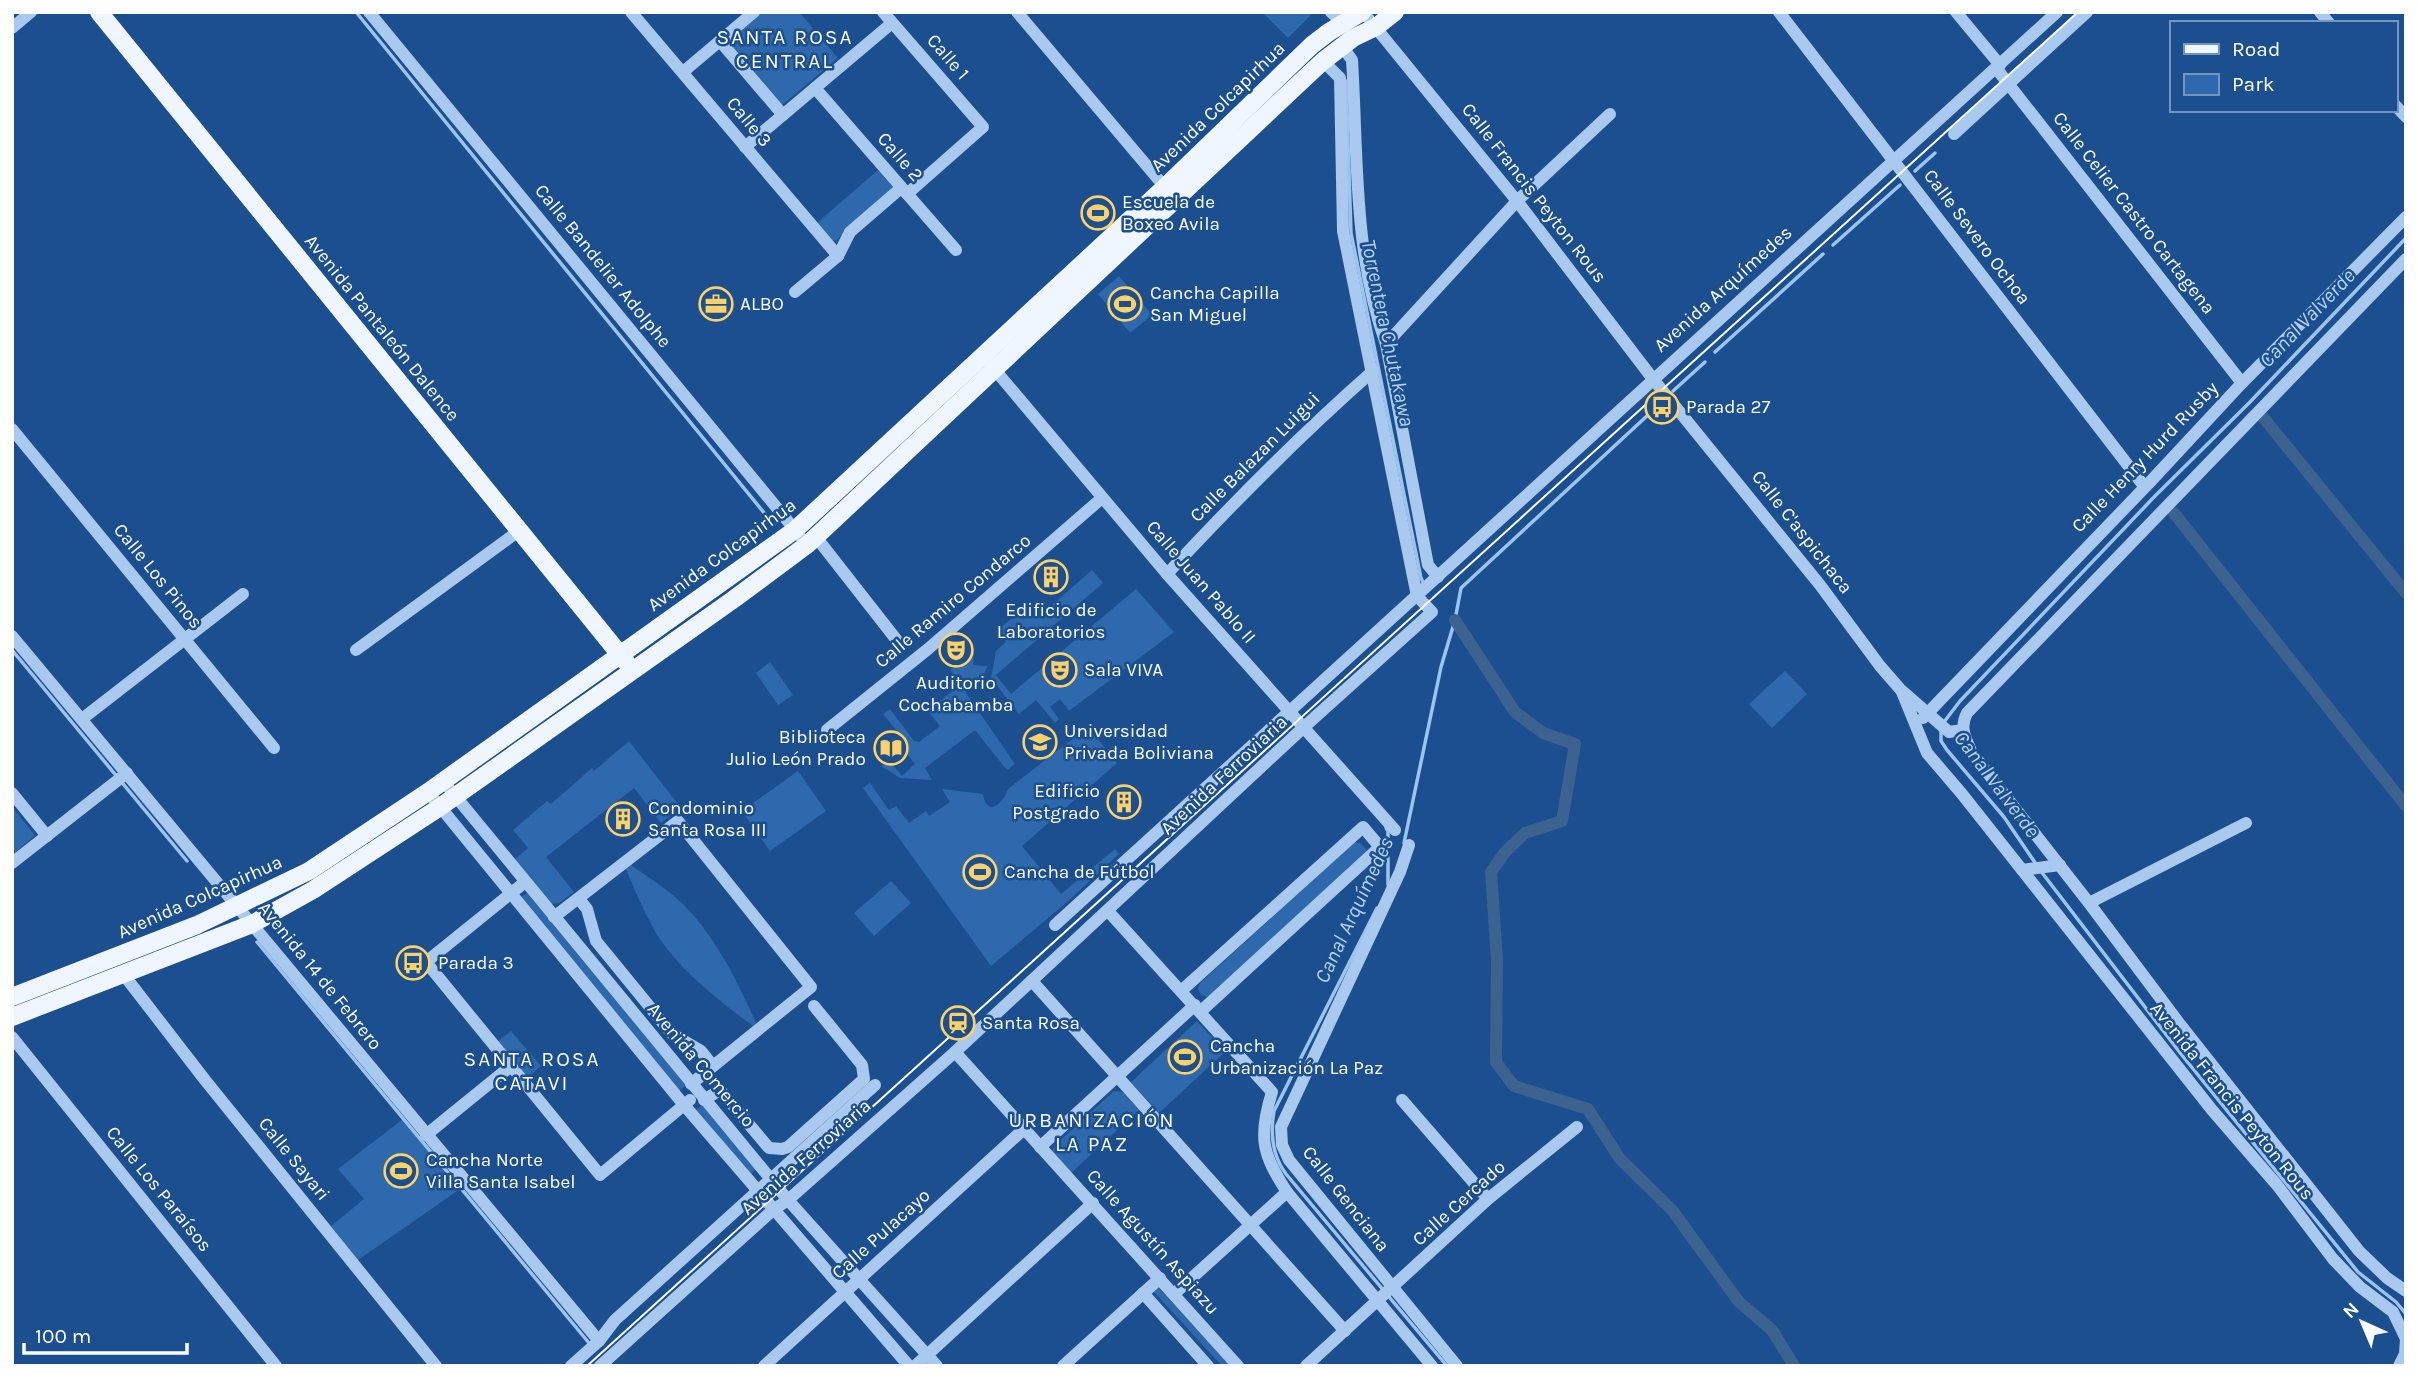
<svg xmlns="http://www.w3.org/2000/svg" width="2418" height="1378" viewBox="0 0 2418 1378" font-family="Karla,sans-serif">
<rect width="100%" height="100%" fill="#1b4f8f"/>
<!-- green -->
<g fill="#2e69ad">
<path d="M759 12H799L838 58 782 105 727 39Z"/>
<path d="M1262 12H1307L1311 15 1288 38Z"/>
<path d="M878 170 893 187 848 226 837 241 832 240 817 223Z"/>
<path d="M1119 276 1152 315 1130 333 1098 294Z"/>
<path d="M1092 570 1103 583 996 675 1011 694 1136 589 1174 632 1069 711 1060 699 1050 707 1059 719 1055 723 1036 700 1019 714 991 678 996 651 1006 642 1000 635 999 629 1025 607 1037 618Z"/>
<path d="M974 650 973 665 988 666 983 676 964 690 1015 764 1007 770 975 730 925 768 932 780 900 778 881 766 889 760 902 776 915 764 893 736 897 731 883 714 890 709 914 741 919 742 940 726 928 711 961 684 950 670Z"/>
<path d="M770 662 793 695 778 705 756 673Z"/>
<path d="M1785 671 1807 694 1772 728 1749 704Z"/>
<path d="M1088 727 1117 763 1022 846 1061 894 1115 849 1119 854 1067 902 991 966 863 788 870 783 889 810 896 806 909 823 926 811 929 816 950 802 942 789 983 794C987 818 1003 804 1008 789Z"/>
<path d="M629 741 681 808 661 823 634 788 546 857 574 892 559 903 551 904 514 860 528 848 513 830 547 801 551 804 592 768 594 771Z"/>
<path d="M798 771 826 811 770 851 742 811Z"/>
<path d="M12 807 35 835 12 855Z"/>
<path d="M1355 842 1360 843 1367 850 1365 855 1207 997 1201 995 1198 989 1200 983Z"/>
<path d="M631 865C648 877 667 889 683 904 716 938 737 980 756 1023L753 1026C717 999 680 971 656 933 644 912 635 891 626 869Z"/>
<path d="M891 881 911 903 874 936 854 913Z"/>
<path d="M527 893 686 1085 679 1091 520 898Z"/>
<path d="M1197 1021 1225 1052 1159 1113 1131 1082Z"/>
<path d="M511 1031 541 1066 527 1078 497 1042Z"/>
<path d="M1114 1091 1123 1092 1139 1110 1071 1173 1052 1153 1054 1146Z"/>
<path d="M702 1105 756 1169 750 1175 696 1110Z"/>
<path d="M403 1119 460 1189 358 1260 331 1226 364 1199 338 1169Z"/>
<path d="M1158 1287 1231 1366H1222L1153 1291Z"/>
</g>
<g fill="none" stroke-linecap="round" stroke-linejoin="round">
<!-- stream -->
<g stroke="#9cc4f0" stroke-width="3.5">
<path d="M356 12 774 525"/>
<path d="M1346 81 1351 233 1421 578 1425 586"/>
<path d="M1915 171 1935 153"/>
<path d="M1833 245 1900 185"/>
<path d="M1715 352 1823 254"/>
<path d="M1673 391 1705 362"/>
<path d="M12 650 187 861"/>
<path d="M1944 722 1960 701 2155 496 2250 402 2406 238"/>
<path d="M1941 730V741L1947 750 2004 817 2036 864"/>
<path d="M1386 828 1388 831V885"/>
<path d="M1404 843 1441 667 1455 620 1461 588 1662 402"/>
<path d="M2040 870 2181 1054 2358 1272 2396 1302 2406 1314"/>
<path d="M1377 908 1274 1111C1270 1134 1272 1155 1286 1174L1447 1366"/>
<path d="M257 942 589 1343"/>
</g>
<!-- canal -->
<g stroke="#3c6290" stroke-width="12">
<path d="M2262 416 2406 593"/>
<path d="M2174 513 2406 806"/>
<path d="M1455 620 1515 712 1543 733 1575 744 1562 821 1525 833 1505 852 1491 872 1497 960 1496 1062 1514 1086 1588 1109 1620 1159 1672 1210 1739 1302 1772 1330 1794 1366"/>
</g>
<!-- minor -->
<g stroke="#a9c9ee" stroke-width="12">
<path d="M369 12 800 536"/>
<path d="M631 12 838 256"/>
<path d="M883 12 983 127 907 194"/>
<path d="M1017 12 1169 192"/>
<path d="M1331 12 1343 23"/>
<path d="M1363 12 1517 201 1653 379 1820 585 1880 666 1900 689 1949 732 1963 730"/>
<path d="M1779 12 2144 486"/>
<path d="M1956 12 2000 65"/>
<path d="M2320 12 2329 23"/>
<path d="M12 28 31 12"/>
<path d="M720 41 783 115"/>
<path d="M1342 46 1352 60C1358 156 1353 252 1386 344L1428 565 1438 577"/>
<path d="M1996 68 2242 383"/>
<path d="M683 72 754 12"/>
<path d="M815 88 956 250"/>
<path d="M2395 105 2406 117"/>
<path d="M1954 134 2087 12"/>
<path d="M745 147 892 23"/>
<path d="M2406 259 1967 713C1959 728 1966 739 1972 753L2089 903 2179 1023 2359 1251 2387 1278 2406 1291"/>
<path d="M795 292 838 256 850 232 901 188"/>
<path d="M1386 344 1517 201 1610 114"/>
<path d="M990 364 1167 574 1395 830"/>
<path d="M12 429 274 748"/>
<path d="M816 537 899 643"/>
<path d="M1167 574C1233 503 1300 435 1373 371"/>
<path d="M12 636 599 1341"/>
<path d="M356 650 520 530"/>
<path d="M1902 692 1927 753 1962 794 2212 1110 2277 1185 2333 1259 2360 1287 2393 1312 2406 1339 2405 1354 2399 1366"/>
<path d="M1923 718 2150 482 2242 383 2406 217"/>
<path d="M82 719 243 594"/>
<path d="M827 730 928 649 1102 498"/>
<path d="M443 781 788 1200 937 1366"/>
<path d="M428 792 684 1105 909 1366"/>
<path d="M12 793 47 836"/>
<path d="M1409 845 1400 872 1281 1127 1282 1145 1289 1160 1457 1366"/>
<path d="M12 863 127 773"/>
<path d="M2022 870 2060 865"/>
<path d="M525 882 426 962 600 1175 690 1100"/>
<path d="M579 899 587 909 596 941 672 1034 701 1051 713 1066"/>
<path d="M2089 903 2246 823"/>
<path d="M1108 911 1272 1092C1258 1137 1262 1154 1287 1192L1432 1366"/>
<path d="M554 917 678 821 811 987 691 1084"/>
<path d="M1055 925 2057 12"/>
<path d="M124 975 205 1080 436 1366"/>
<path d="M1032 981 1345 1331"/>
<path d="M1181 991 1363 827 1380 847 1200 1012"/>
<path d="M12 1037 276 1366"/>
<path d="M955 1052 1238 1366"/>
<path d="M704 1100 720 1090 769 1148 782 1149 788 1147 864 1079 862 1065 814 1006"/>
<path d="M1402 1100 1488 1199"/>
<path d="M426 1135 511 1066"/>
<path d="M1040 1147 1195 1005"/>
<path d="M1143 1293 1208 1366"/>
<path d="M1174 1294 1287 1192"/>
<path d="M571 1366 599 1341 615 1320 875 1085"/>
<path d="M600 1366 773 1210 788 1200 955 1052 1304 727 1432 612 1417 596 1343 231 1340 78 1323 61"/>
<path d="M764 1366 1024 1129"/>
<path d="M915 1366 1093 1203"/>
<path d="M1063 1366 1160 1278"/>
<path d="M1306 1366 1488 1199 1577 1127"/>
</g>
<!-- major -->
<g stroke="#f0f6ff" stroke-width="18">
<path d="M99 12 626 662"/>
<path d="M12 997 197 925 309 871 428 792 795 530 1165 187 1312 45 1329 32 1362 12"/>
<path d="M12 1017 252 924 313 890 440 807 734 599 808 544 1323 61 1353 38 1376 27 1395 12"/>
</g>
<!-- tram -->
<path stroke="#fff" stroke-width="2" d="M587 1366 2078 12"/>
</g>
<!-- icons -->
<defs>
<symbol id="stadium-ring" viewBox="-11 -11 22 22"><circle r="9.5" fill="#1b4f8f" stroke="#ffd166" stroke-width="1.5"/><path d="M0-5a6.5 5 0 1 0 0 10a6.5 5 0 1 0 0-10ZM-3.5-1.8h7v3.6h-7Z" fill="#ffd166"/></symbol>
<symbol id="office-ring" viewBox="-11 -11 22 22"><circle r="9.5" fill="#1b4f8f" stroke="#ffd166" stroke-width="1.5"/><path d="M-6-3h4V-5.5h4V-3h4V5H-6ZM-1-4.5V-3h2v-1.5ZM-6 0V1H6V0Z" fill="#ffd166"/></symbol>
<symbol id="bus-ring" viewBox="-11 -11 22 22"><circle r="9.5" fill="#1b4f8f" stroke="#ffd166" stroke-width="1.5"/><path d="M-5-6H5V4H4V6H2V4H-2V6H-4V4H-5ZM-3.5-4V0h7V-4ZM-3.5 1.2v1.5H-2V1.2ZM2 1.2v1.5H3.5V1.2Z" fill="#ffd166"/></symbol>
<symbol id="building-ring" viewBox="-11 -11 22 22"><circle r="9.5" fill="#1b4f8f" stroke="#ffd166" stroke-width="1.5"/><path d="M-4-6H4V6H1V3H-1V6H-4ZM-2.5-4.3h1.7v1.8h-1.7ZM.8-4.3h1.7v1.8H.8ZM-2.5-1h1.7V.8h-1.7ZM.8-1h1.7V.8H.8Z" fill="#ffd166"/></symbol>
<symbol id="theatre-ring" viewBox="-11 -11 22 22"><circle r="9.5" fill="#1b4f8f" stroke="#ffd166" stroke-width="1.5"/><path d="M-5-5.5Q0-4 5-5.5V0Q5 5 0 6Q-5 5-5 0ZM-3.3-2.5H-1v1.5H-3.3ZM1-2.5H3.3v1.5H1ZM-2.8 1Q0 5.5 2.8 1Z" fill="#ffd166"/></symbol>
<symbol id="university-ring" viewBox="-11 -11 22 22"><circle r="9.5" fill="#1b4f8f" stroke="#ffd166" stroke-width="1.5"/><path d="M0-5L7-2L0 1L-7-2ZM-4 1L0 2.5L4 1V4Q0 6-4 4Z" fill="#ffd166"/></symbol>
<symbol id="library-ring" viewBox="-11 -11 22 22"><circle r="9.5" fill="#1b4f8f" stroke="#ffd166" stroke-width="1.5"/><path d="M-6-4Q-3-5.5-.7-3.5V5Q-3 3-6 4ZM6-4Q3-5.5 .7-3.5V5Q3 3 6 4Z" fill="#ffd166"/></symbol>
<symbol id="station-ring" viewBox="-11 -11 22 22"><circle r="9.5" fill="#1b4f8f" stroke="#ffd166" stroke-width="1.5"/><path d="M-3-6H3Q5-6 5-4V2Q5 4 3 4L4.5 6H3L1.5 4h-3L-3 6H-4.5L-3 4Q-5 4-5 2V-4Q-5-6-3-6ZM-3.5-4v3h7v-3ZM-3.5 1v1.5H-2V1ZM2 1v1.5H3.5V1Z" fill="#ffd166"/></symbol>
</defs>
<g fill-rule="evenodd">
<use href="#stadium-ring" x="1079" y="194" width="38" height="38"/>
<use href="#office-ring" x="697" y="285" width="38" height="38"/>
<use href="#stadium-ring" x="1106" y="285" width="38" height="38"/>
<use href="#bus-ring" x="1643" y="388" width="38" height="38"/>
<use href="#building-ring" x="1032" y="558" width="38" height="38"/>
<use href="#theatre-ring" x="937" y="631" width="38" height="38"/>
<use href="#theatre-ring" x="1041" y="651" width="38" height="38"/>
<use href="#university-ring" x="1021" y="723" width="38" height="38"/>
<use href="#library-ring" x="872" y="729" width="38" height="38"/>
<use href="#building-ring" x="1105" y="783" width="38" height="38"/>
<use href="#building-ring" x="604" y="800" width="38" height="38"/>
<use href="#stadium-ring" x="961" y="853" width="38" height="38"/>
<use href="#bus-ring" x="394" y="944" width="38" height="38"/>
<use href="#station-ring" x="939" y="1004" width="38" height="38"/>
<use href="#stadium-ring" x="1166" y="1038" width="38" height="38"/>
<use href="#stadium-ring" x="382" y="1152" width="38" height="38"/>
</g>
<g text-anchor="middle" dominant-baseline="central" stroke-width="5" stroke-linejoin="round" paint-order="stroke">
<!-- street labels -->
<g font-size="19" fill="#fff" stroke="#1b4f8f">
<text transform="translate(948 57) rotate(49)">Calle 1</text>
<text transform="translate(1218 107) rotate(-44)">Avenida Colcapirhua</text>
<text transform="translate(749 122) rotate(50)">Calle 3</text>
<text transform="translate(900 157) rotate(49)">Calle 2</text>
<text transform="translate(1534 193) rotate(52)">Calle Francis Peyton Rous</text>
<text transform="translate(2134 213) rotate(52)">Calle Celier Castro Cartagena</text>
<text transform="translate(1977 237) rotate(53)">Calle Severo Ochoa</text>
<text transform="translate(603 266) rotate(51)">Calle Bandelier Adolphe</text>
<text transform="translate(1723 289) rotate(-42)">Avenida Arquímedes</text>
<text transform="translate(382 328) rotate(51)">Avenida Pantaleón Dalence</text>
<text transform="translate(1255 457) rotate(-45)">Calle Balazan Luigui</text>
<text transform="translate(2145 457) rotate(-46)">Calle Henry Hurd Rusby</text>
<text transform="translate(1802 532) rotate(52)">Calle C'aspichaca</text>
<text transform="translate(722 555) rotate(-36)">Avenida Colcapirhua</text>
<text transform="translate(158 576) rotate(51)">Calle Los Pinos</text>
<text transform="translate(1201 582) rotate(49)">Calle Juan Pablo II</text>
<text transform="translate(953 601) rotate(-40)">Calle Ramiro Condarco</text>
<text transform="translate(1224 775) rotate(-43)">Avenida Ferroviaria</text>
<text transform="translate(200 897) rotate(-24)">Avenida Colcapirhua</text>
<text transform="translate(320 976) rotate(51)">Avenida 14 de Febrero</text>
<text transform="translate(701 1065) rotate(50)">Avenida Comercio</text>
<text transform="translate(2232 1101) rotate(51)">Avenida Francis Peyton Rous</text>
<text transform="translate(806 1157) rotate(-41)">Avenida Ferroviaria</text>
<text transform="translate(294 1159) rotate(51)">Calle Sayari</text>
<text transform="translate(159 1189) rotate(51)">Calle Los Paraísos</text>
<text transform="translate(1346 1199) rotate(52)">Calle Genciana</text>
<text transform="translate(1459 1203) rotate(-42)">Calle Cercado</text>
<text transform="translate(881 1234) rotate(-42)">Calle Pulacayo</text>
<text transform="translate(1153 1242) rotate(48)">Calle Agustín Aspiazu</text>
</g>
<!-- poi labels -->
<g font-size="19" fill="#fff" stroke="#1b4f8f" text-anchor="start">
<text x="1122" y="202">Escuela de<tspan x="1122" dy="22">Boxeo Avila</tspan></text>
<text x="1150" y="293">Cancha Capilla<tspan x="1150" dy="22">San Miguel</tspan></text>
<text x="740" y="304">ALBO</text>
<text x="1686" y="407">Parada 27</text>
<text x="1051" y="610" text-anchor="middle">Edificio de<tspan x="1051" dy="22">Laboratorios</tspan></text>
<text x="1084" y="670">Sala VIVA</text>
<text x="956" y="683" text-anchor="middle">Auditorio<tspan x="956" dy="22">Cochabamba</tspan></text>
<text x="1064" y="731">Universidad<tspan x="1064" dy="22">Privada Boliviana</tspan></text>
<text x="866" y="737" text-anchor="end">Biblioteca<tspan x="866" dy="22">Julio León Prado</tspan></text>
<text x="1100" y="791" text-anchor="end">Edificio<tspan x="1100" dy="22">Postgrado</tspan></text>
<text x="648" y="808">Condominio<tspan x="648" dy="22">Santa Rosa III</tspan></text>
<text x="1004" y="872">Cancha de Fútbol</text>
<text x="438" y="963">Parada 3</text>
<text x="982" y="1023">Santa Rosa</text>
<text x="1210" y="1046">Cancha<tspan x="1210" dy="22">Urbanización La Paz</tspan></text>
<text x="426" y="1160">Cancha Norte<tspan x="426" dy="22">Villa Santa Isabel</tspan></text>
</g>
<!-- neighbourhood labels -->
<g font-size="21" letter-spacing="2" fill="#fff" stroke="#1b4f8f">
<text x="785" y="37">SANTA ROSA<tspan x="785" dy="24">CENTRAL</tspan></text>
<text x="532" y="1059">SANTA ROSA<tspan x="532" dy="24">CATAVI</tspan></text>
<text x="1092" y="1120">URBANIZACIÓN<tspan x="1092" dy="24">LA PAZ</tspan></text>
</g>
<!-- water labels -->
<g font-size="21" font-style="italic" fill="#b5d3f5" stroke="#1b4f8f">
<text transform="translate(2307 318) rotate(-46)">Canal Valverde</text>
<text transform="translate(1388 333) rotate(78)">Torrentera Chutakawa</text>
<text transform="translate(1997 784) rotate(53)">Canal Valverde</text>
<text transform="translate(1354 910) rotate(-65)">Canal Arquímedes</text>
</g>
</g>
<!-- border -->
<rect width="2418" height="1378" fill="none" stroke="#ffffff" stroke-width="28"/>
<!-- legend -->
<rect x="2170" y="21" width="228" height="91" fill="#1b4f8f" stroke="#7695bc" stroke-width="2"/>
<rect x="2184" y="44" width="35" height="10" fill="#f0f6ff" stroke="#7695bc" stroke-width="2"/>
<text x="2232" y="56" font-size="21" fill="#ffffff">Road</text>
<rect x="2184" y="74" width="35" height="21" fill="#2e69ad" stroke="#7695bc" stroke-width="2"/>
<text x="2232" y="91" font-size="21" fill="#ffffff">Park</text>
<!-- north arrow -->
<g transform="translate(2362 1322) rotate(316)" stroke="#1b4f8f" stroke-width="5" paint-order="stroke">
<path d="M0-5L12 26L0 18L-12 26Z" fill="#ffffff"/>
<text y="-10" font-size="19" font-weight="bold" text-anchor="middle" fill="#ffffff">N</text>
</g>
<!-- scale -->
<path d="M24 1343v10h163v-10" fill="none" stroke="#ffffff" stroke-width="3.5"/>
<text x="35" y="1343" font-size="21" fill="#ffffff" stroke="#1b4f8f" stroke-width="5" paint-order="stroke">100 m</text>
</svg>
